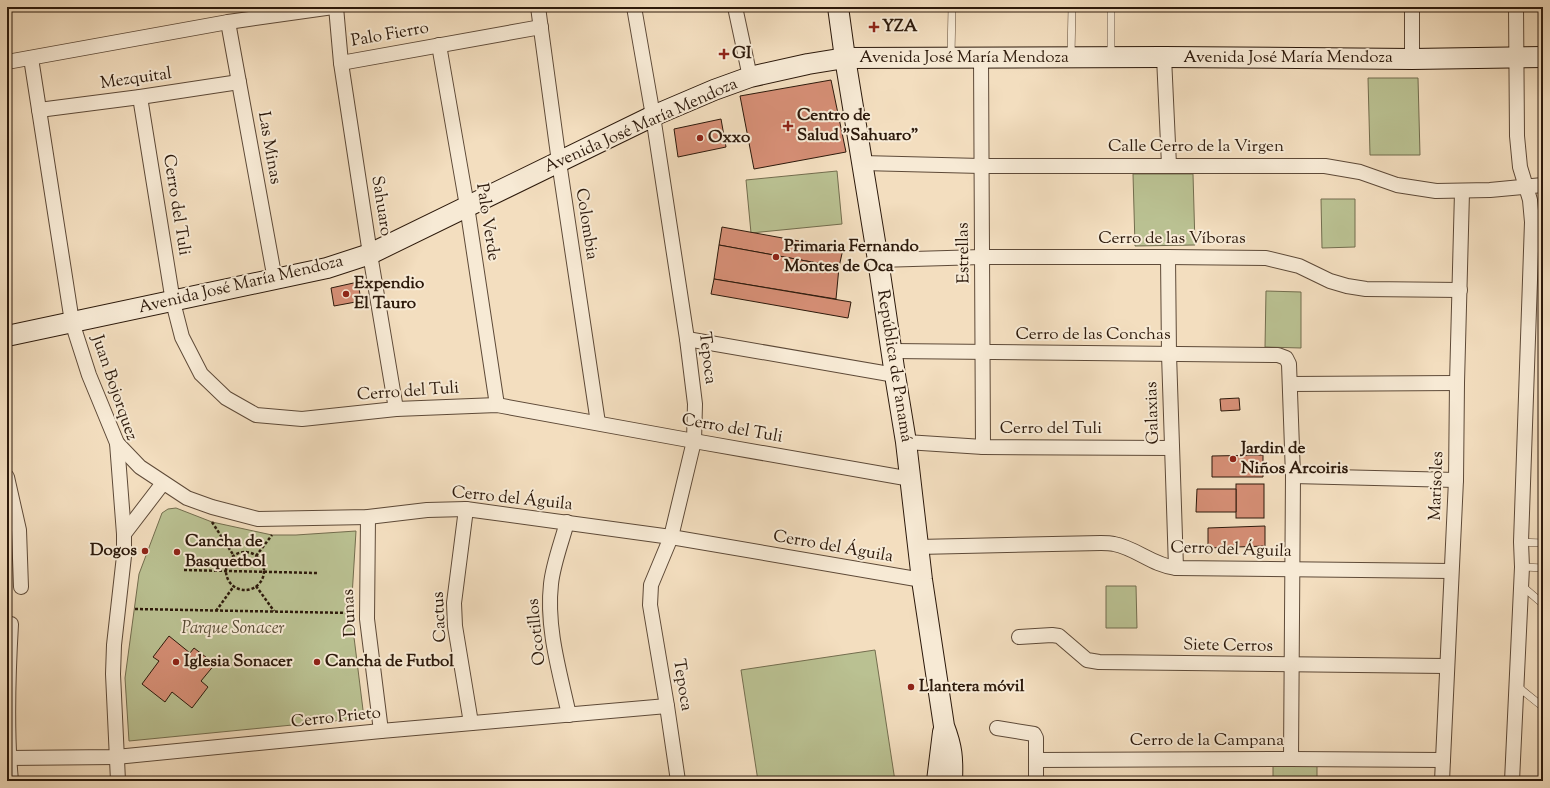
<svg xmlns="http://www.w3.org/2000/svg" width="1550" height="788" viewBox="0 0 1550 788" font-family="'Sorts Mill Goudy',serif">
<rect width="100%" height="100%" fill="#f3debf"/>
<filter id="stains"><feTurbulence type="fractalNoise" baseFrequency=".005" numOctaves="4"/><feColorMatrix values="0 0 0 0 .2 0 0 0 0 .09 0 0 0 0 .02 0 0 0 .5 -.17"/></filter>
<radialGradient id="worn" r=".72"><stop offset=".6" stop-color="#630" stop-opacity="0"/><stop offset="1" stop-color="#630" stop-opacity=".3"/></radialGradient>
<!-- green -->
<g fill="#bac192" stroke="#736d4e">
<path d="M1368 78H1418L1420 155H1370Z"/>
<path d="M837 171 842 224 751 233 746 180Z"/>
<path d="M1133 174H1193L1195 245 1135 246Z"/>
<path d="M1321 199H1355V247L1322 248Z"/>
<path d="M1266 291 1301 292V348L1265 347Z"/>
<path d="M176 508 212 522 272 535H296L356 531 351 613 364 718 129 741 125 678 139 574 162 513 168 509Z"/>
<path d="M1106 586H1136L1137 628H1106Z"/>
<path d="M875 650 895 781H758L741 670Z"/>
<path d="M1317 765V781H1273V766Z"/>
</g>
<!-- building -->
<g fill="#d68f76" stroke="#2c190b">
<path d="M831 80 846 152 754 169 740 96Z"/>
<path d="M721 119 726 147 678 157 674 129Z"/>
<path d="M722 227 843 249 839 267 719 245Z"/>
<path d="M719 245 839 267 836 299 714 279Z"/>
<path d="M714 279 851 302 848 318 711 294Z"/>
<path d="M358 282 361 301 334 306 331 288Z"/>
<path d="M1239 398 1240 410 1221 411 1220 399Z"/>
<path d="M1263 455V477H1212V456Z"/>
<rect x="1236" y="484" width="28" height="34"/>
<path d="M1197 489H1236V512H1196Z"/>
<path d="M1265 526V546L1208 548V528Z"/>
<path d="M169 636 190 653 194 648 215 664 201 681 208 687 192 708 172 692 165 702 142 684 159 661 153 657Z"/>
</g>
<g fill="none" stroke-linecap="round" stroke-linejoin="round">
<defs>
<g id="lane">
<path d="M1111 7V57"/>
<path d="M951 56 952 7"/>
<path d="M1071 56 1072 7"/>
<path d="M1521 542 1543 543"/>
<path d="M1522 567 1543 568"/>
<path d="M1521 585 1543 604"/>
<path d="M1517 686 1543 707"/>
</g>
<g id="street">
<path d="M336 7 341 63 370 254 396 409"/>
<path d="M538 7 559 162 598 423"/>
<path d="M634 7 653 116 687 339 695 404 694 441 671 537 651 585 650 605 667 706 678 781"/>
<path d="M735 7 750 77"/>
<path d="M1412 7V59"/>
<path d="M228 22 275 280"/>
<path d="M439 45 467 206 497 405"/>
<path d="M1164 57 1169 165"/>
<path d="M31 58 72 322 89 375 117 443 124 534V556L114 645 113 674 118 781"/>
<path d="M981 58 983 447"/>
<path d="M7 62 228 22 333 7"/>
<path d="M341 63 541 27"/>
<path d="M140 97 173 302 182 337 201 374 226 398 256 415 302 419 396 409 497 405 694 441 911 479"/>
<path d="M39 110 140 97 239 82"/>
<path d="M862 163 981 166H1325L1360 172 1397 185 1436 191 1490 190 1543 185"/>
<path d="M1168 257 1169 354 1176 568"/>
<path d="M878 260 982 257H1168L1266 258 1299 266 1330 281 1347 286 1366 289 1460 290"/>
<path d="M687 339 895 375"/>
<path d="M892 351 1278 355 1286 358 1289 364 1293 476 1291 759"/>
<path d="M1290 384 1457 383"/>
<path d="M906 442 983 447 1172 448"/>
<path d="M117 443 140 467 187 498 212 507 258 519 368 517 427 510 466 509 671 537 922 580"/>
<path d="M1293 476 1456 480"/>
<path d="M7 477 19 530 21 587"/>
<path d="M466 509 454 603 455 626 471 723"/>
<path d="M368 517 367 619 381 731"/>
<path d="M567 522C562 541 553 564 551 584 546 628 560 673 569 715"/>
<path d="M124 534 163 483"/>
<path d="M918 547 1101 543C1106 543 1110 543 1114 544 1136 548 1152 565 1176 568L1451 571"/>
<path d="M1019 637 1052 635 1059 636 1087 660 1099 662 1446 666"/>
<path d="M997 728 1034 734 1036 738V781"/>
<path d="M7 758 116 757 381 731 667 706"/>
<path d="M1036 760 1291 759 1443 760"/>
<path d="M11 781C6 729 8 676 11 624"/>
<path d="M1442 781 1456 480 1457 383 1462 192"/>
<path d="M1512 781 1522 567 1521 542 1532 222 1530 200 1520 167 1517 136 1516 7"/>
</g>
<g id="secondary">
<path d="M838 7 845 58 878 260 895 375 906 442 922 580 944 726C952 747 953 758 952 781"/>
<path d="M7 336 327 268 370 254 653 116 714 90 750 77 808 64 845 58 1164 57 1412 59 1543 57"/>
<path d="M937 781 943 732"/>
</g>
</defs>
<!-- lane casing -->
<use href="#lane" stroke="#5e4a38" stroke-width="8"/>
<!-- street casing -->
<use href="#street" stroke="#5e4a38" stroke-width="16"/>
<!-- secondary casing -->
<use href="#secondary" stroke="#2c190b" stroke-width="22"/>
<!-- path -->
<g stroke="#2c190b" stroke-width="2.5" stroke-dasharray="3 2" stroke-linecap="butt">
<path d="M212 522 234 556"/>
<circle cx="245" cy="571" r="19"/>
<path d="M256 556 272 535"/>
<path d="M184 570 317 573"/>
<path d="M256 586 274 611"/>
<path d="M135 609 351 613"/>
<path d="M216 611 234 586"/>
</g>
<!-- lane -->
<use href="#lane" stroke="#f7ead5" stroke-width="7"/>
<!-- street -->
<use href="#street" stroke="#f7ead5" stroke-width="14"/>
<!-- secondary -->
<use href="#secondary" stroke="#f7ead5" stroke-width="20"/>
</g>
<!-- markers -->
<g fill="#8f2418" stroke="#f7ead5" stroke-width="1.5">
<path d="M872 21h4v4h4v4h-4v4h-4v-4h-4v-4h4z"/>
<path d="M722 48h4v4h4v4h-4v4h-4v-4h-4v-4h4z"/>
<path d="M786 120h4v4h4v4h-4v4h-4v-4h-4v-4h4z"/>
<circle cx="700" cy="138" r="4"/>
<circle cx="776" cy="257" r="4"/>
<circle cx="346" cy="294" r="4"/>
<circle cx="1233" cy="459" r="4"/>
<circle cx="145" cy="551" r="4"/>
<circle cx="177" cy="552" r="4"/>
<circle cx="176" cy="662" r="4"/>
<circle cx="317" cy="662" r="4"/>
<circle cx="911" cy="687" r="4"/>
</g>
<g text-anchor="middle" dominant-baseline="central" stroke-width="4" stroke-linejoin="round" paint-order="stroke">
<!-- poi labels -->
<g font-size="17" font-weight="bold" fill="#2c190b" stroke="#f7ead5" text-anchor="start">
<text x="882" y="27">YZA</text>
<text x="732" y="54">GI</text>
<text x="797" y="116">Centro de<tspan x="797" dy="20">Salud "Sahuaro"</tspan></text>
<text x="708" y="138">Oxxo</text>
<text x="784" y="247">Primaria Fernando<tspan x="784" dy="20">Montes de Oca</tspan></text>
<text x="354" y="284">Expendio<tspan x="354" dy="20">El Tauro</tspan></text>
<text x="1241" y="449">Jardin de<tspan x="1241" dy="20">Niños Arcoiris</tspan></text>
<text x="185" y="542">Cancha de<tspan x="185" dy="20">Basquetbol</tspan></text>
<text x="137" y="551" text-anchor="end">Dogos</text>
<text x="184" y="662">Iglesia Sonacer</text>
<text x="325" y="662">Cancha de Futbol</text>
<text x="919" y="687">Llantera móvil</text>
</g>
<!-- street labels -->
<g font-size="17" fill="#2c190b" stroke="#f7ead5">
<text transform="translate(390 35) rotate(-10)">Palo Fierro</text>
<text x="964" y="58">Avenida José María Mendoza</text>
<text x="1288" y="58">Avenida José María Mendoza</text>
<text transform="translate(136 79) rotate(-8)">Mezquital</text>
<text transform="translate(641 126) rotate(-24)">Avenida José María Mendoza</text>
<text x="1196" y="147">Calle Cerro de la Virgen</text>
<text transform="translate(269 148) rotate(80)">Las Minas</text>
<text transform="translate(176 205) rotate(81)">Cerro del Tuli</text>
<text transform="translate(381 206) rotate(81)">Sahuaro</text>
<text transform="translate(487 222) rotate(81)">Palo Verde</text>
<text transform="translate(586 224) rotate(81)">Colombia</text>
<text x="1172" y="239">Cerro de las Víboras</text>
<text transform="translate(964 253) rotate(-91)">Estrellas</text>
<text transform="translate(241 285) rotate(-13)">Avenida José María Mendoza</text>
<text x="1093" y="335">Cerro de las Conchas</text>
<text transform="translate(707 358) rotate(83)">Tepoca</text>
<text transform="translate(894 366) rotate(81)">República de Panamá</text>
<text transform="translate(114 388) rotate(71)">Juan Bojorquez</text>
<text transform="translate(408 392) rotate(-4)">Cerro del Tuli</text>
<text transform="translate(1153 413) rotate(-92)">Galaxias</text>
<text transform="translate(732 429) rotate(10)">Cerro del Tuli</text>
<text x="1051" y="429">Cerro del Tuli</text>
<text transform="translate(1437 486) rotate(-88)">Marisoles</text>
<text transform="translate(512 499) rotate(6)">Cerro del Águila</text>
<text transform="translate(833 547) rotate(10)">Cerro del Águila</text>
<text transform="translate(1231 550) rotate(2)">Cerro del Águila</text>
<text transform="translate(350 613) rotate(-93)">Dunas</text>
<text transform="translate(440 617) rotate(-93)">Cactus</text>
<text transform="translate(537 632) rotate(-96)">Ocotillos</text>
<text transform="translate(1228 646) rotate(1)">Siete Cerros</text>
<text transform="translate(682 685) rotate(81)">Tepoca</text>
<text transform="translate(336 718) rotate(-6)">Cerro Prieto</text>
<text x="1207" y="741">Cerro de la Campana</text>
</g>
<!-- park labels -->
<g font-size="17" font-style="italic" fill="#574b34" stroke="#f7ead5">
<text x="233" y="629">Parque Sonacer</text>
</g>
</g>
<!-- margin -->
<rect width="1550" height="788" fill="none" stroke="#f3debf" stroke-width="24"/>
<rect x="8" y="8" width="1534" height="772" fill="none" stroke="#2c190b" stroke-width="2"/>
<rect x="12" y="12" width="1526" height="764" fill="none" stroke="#2c190b"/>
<rect width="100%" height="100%" filter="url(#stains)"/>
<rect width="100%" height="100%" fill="url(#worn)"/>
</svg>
